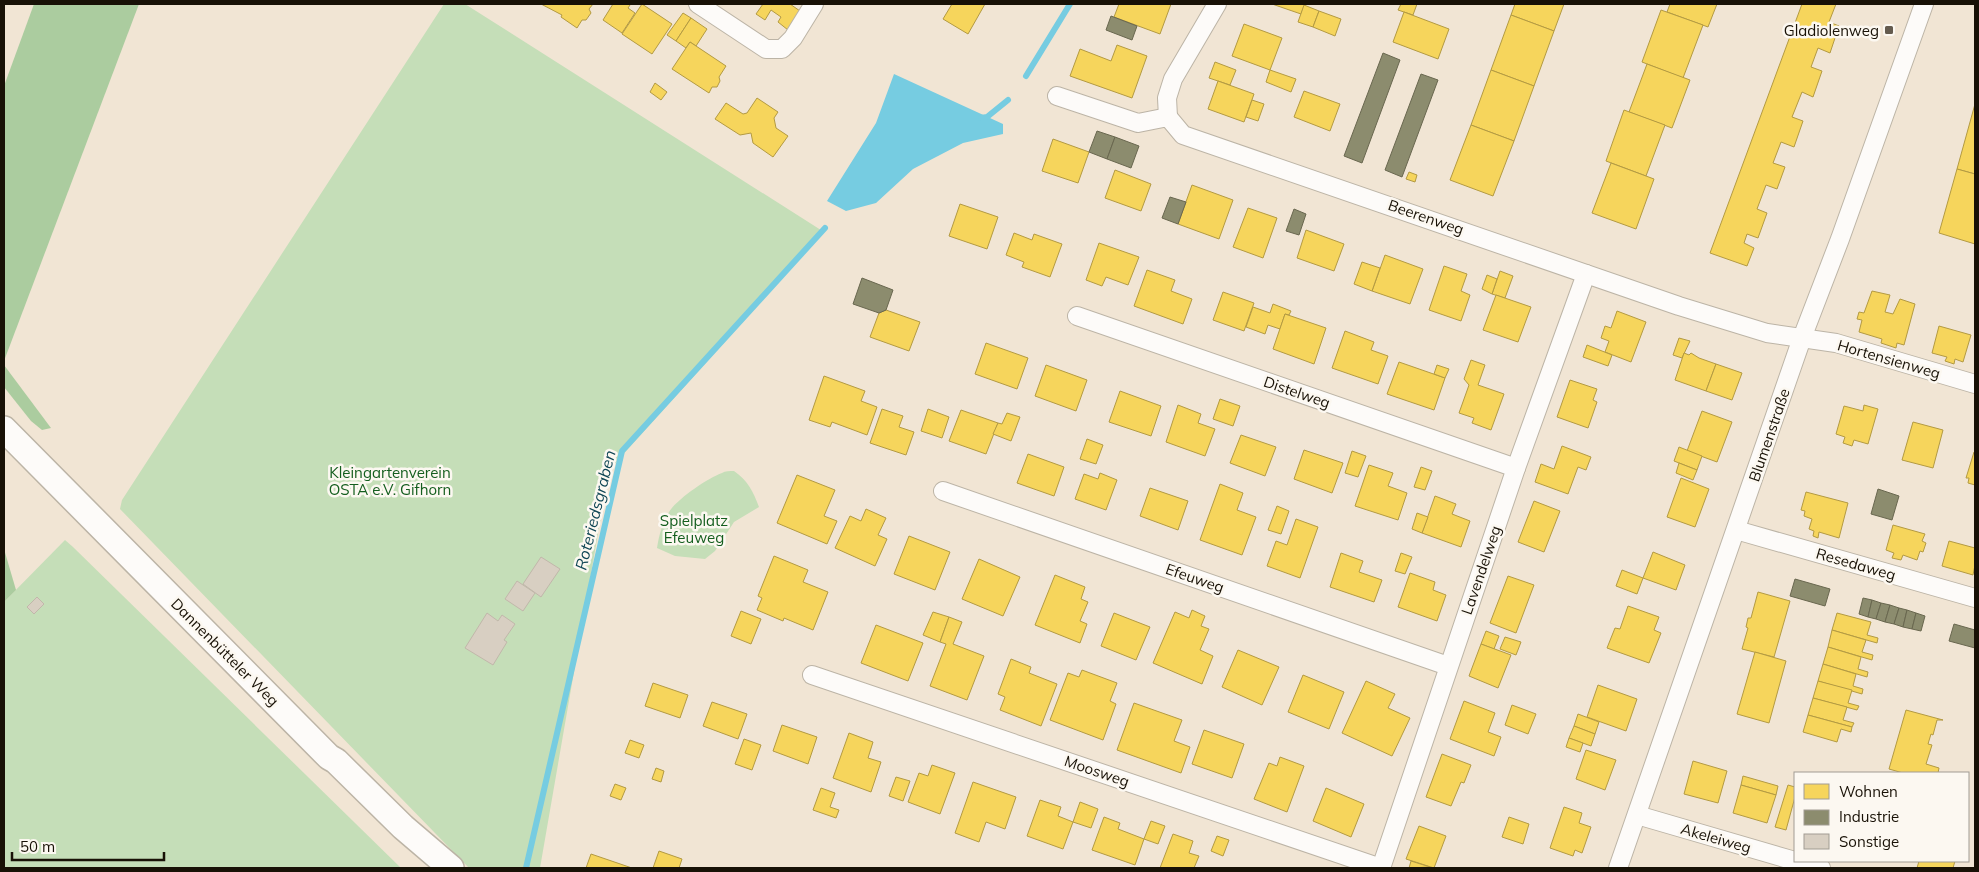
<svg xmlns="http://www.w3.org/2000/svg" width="1979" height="872" viewBox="0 0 1979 872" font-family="Mulish,sans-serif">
<rect width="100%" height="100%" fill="#f1e5d4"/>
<!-- green -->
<g fill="#c5deb8">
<path d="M444 4H465L824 232 609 470 540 868H469L120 509 122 500Z"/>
<path d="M734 471C748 481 753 491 759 507L734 522 715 551 705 559 675 556 657 548C659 536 662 523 669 512 677 499 708 478 722 473 725 471 730 471 734 471Z"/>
<path d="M65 540 73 547 401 868H4V602Z"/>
</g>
<!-- forest -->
<g fill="#abcc9f">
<path d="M34 4H139L4 361V86Z"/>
<path d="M4 365 51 428 42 430 31 421 4 387Z"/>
<path d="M4 549 16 590 4 602Z"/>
</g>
<!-- water -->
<path fill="#76cce1" d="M894 74 1003 124V134L963 143 913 169 876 203 846 211 827 201 876 123Z"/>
<!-- homes -->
<g fill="#f6d55c" stroke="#b39a42">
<path d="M541 4H593L589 9 591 13 586 20H582L577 28 561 17 562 15Z"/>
<path d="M613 4H628L630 5 628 8 635 13 622 33 603 20Z"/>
<path d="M642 4 672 24 652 54 622 34Z"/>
<path d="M763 4H790L800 11 788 30 778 22 781 17 771 10 765 20 756 14Z"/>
<path d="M952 4H985L968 34 943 19Z"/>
<path d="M1119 4H1171L1160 34 1114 17Z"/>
<path d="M1272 4H1305L1301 14Z"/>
<path d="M1401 4H1417L1413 15 1398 10Z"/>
<path d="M1515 4H1564L1554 31 1511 15Z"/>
<path d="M1670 4H1717L1708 27 1667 12Z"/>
<path d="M1802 4H1836L1829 22 1839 26 1830 53 1818 48 1811 67 1822 71 1813 97 1802 92 1792 117 1803 121 1794 147 1781 142 1773 163 1785 167 1777 189 1766 185 1757 209 1767 213 1758 238 1747 234 1744 243 1754 248 1747 266 1710 253Z"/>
<path d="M1304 5 1319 11 1313 27 1298 22Z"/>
<path d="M1661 10 1703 25 1683 78 1642 62Z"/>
<path d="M1319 11 1341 19 1335 36 1313 27Z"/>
<path d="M1404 12 1449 29 1438 59 1393 42Z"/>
<path d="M683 13 691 18 676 41 667 35Z"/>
<path d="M1511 15 1554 31 1534 86 1491 70Z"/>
<path d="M691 18 707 29 696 46 690 42 686 48 676 41Z"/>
<path d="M1244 24 1282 38 1270 70 1232 56Z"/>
<path d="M690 42 726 66 719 77 720 81 717 87H712L709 93 672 69Z"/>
<path d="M1117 45 1147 56 1132 98 1070 76 1080 49 1111 61Z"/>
<path d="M1215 62 1236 70 1230 85 1209 78Z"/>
<path d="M1647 64 1690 80 1672 128 1629 112Z"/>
<path d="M1270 70 1296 79 1291 92 1266 82Z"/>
<path d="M1491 70 1534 86 1514 141 1471 125Z"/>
<path d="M1218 81 1254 94 1244 122 1208 109Z"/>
<path d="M655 83 667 92 661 100 650 92Z"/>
<path d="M1304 91 1340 104 1330 131 1294 117Z"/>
<path d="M757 98 778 112 774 118 776 128 788 136 773 157 753 143 751 133 740 135 715 119 726 103 743 114 747 113Z"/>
<path d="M1252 100 1264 104 1258 121 1246 117Z"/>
<path d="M1975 104V174L1957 169Z"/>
<path d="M1624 110 1665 125 1646 176 1606 161Z"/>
<path d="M1471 125 1514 141 1493 196 1450 180Z"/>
<path d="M1053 139 1089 152 1078 183 1042 171Z"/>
<path d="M1611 163 1654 179 1636 229 1592 213Z"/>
<path d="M1957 169 1975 174V244L1939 233Z"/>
<path d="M1115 170 1151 184 1141 211 1105 198Z"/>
<path d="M1409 172 1417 175 1415 182 1406 179Z"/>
<path d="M1192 185 1233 200 1219 239 1178 224Z"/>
<path d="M960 204 998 217 987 249 949 236Z"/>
<path d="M1248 208 1277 218 1263 258 1233 247Z"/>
<path d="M1306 230 1344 244 1334 271 1297 258Z"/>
<path d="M1014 233 1032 240 1034 234 1062 244 1050 277 1022 267 1024 262 1006 255Z"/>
<path d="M1099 243 1139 257 1128 285 1106 277 1102 286 1086 280Z"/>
<path d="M1385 255 1423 269 1410 304 1372 291Z"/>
<path d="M1362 262 1380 268 1372 291 1354 284Z"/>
<path d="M1444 266 1467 274 1461 291 1470 295 1461 321 1429 310Z"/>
<path d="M1147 270 1175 280 1171 291 1192 299 1183 324 1134 306Z"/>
<path d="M1500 271 1513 276 1505 298 1492 294Z"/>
<path d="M1487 275 1497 279 1492 294 1482 289Z"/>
<path d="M1872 291 1890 295 1885 312 1893 314 1900 299 1915 304 1904 345 1897 343 1896 348 1881 343 1882 339 1859 332 1862 320 1857 319 1859 312 1864 313Z"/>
<path d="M1223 292 1254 303 1244 331 1213 320Z"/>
<path d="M1496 295 1531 307 1518 342 1483 330Z"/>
<path d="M1273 304 1291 311 1289 315 1285 314 1280 329 1268 325 1265 334 1246 327 1253 307 1270 313Z"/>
<path d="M886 310 920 322 909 351 870 337 879 313Z"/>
<path d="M1617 311 1646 322 1631 362 1605 352 1609 341 1601 338 1605 326 1611 328Z"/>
<path d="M1285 314 1326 328 1314 364 1273 349Z"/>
<path d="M1939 326 1971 335 1963 362 1955 359 1954 364 1945 361 1947 357 1932 353Z"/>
<path d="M1345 331 1374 342 1371 350 1388 356 1378 384 1332 368Z"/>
<path d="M1679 338 1690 341 1682 358 1673 355Z"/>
<path d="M986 343 1028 358 1017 389 975 374Z"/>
<path d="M1587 345 1612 355 1608 366 1583 357Z"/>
<path d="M1684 353 1689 355 1691 353 1699 358 1716 364 1706 391 1675 380Z"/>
<path d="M1471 360 1485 365 1478 385 1504 394 1491 430 1472 423 1474 418 1459 413 1469 385 1464 379Z"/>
<path d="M1399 362 1445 378 1434 410 1387 394Z"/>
<path d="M1716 364 1742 373 1732 400 1706 391Z"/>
<path d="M1046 365 1087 380 1076 411 1035 396Z"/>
<path d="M1437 365 1449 369 1445 378 1434 374Z"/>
<path d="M824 376 865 391 861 401 877 407 867 435 832 422 830 427 809 420Z"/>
<path d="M1570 380 1597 389 1593 400 1597 402 1588 428 1557 417Z"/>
<path d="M1120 391 1161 406 1151 436 1109 422Z"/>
<path d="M1220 399 1240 406 1233 426 1213 419Z"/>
<path d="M1178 405 1201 414 1198 423 1215 429 1205 456 1166 442Z"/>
<path d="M1864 405 1878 409 1868 444 1854 440 1852 446 1843 443 1845 437 1836 434 1844 406 1863 411Z"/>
<path d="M882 409 903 416 899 427 914 432 906 455 870 443Z"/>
<path d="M928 409 949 417 942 438 921 431Z"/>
<path d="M961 410 998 423 986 454 949 441Z"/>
<path d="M1702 411 1732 422 1717 462 1687 451Z"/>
<path d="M1007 413 1020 417 1011 441 993 434 998 423 1002 424Z"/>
<path d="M1913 422 1943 430 1933 468 1902 460Z"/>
<path d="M1241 435 1276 447 1265 476 1230 463Z"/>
<path d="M1087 439 1103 445 1096 464 1080 459Z"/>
<path d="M1562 446 1591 457 1586 470 1578 467 1568 494 1535 482 1541 464 1554 469Z"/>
<path d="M1679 447 1702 456 1697 470 1674 461Z"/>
<path d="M1304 450 1343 463 1332 493 1294 479Z"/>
<path d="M1352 451 1366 456 1358 477 1345 473Z"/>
<path d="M1974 452 1975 453V485L1968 483 1969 478H1966Z"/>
<path d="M1028 454 1064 467 1054 496 1017 483Z"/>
<path d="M1679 463 1697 470 1693 480 1676 473Z"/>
<path d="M1369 465 1393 473 1388 486 1407 493 1398 520 1355 506Z"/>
<path d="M1421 467 1432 471 1425 490 1414 487Z"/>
<path d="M1100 473 1117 480 1106 510 1075 499 1084 474 1098 479Z"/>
<path d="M797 475 835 490 824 516 837 521 827 544 777 523Z"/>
<path d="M1681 478 1709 489 1695 527 1667 517Z"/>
<path d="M1220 484 1243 493 1237 510 1256 517 1242 555 1200 540Z"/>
<path d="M1150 488 1188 501 1178 530 1140 516Z"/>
<path d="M1806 492 1848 503 1839 538 1819 532 1818 538 1813 536 1814 531 1809 529 1812 519 1804 516 1805 511 1801 510Z"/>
<path d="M1435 496 1456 504 1452 514 1470 521 1461 547 1422 533Z"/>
<path d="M1534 501 1560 511 1544 552 1518 542Z"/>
<path d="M1277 506 1289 511 1281 534 1268 530Z"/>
<path d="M866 509 886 518 878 535 887 539 875 566 835 548 850 516 861 521Z"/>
<path d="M1417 513 1428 517 1422 533 1412 529Z"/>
<path d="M1296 519 1318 527 1300 578 1267 566 1276 541 1287 545Z"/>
<path d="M1893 525 1925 534 1922 541 1926 543 1923 552 1920 551 1917 560 1903 555 1901 560 1892 558 1894 553 1886 550Z"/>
<path d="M909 536 950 552 935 590 894 574Z"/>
<path d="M1949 541 1975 548V565L1973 575 1942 566Z"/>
<path d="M1653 552 1685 565 1676 590 1643 578Z"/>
<path d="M1341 553 1363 561 1359 572 1382 580 1374 602 1330 587Z"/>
<path d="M1401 553 1412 557 1405 574 1395 571Z"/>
<path d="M774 556 808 570 803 582 828 592 813 630 784 618 783 621 757 610 762 598 758 596Z"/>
<path d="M979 559 1020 577 1003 616 962 599Z"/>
<path d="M1622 570 1643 578 1637 594 1616 586Z"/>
<path d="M1410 573 1435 582 1433 590 1446 595 1437 621 1398 607Z"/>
<path d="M1055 575 1085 587 1081 599 1088 602 1080 621 1087 624 1080 643 1035 625Z"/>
<path d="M1508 576 1534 585 1516 633 1490 623Z"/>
<path d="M1758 592 1790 601 1774 657 1742 649 1748 628 1746 627 1748 618H1751Z"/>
<path d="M1628 606 1659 617 1654 630 1661 633 1649 663 1607 648 1615 628 1620 629Z"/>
<path d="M1192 610 1205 616 1201 626 1209 629 1200 650 1213 656 1202 684 1153 663 1175 612 1189 618Z"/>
<path d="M741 611 761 619 751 644 731 636Z"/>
<path d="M933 612 949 617 940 642 923 635Z"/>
<path d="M1114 613 1150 627 1136 660 1101 646Z"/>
<path d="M1837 613 1871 622 1867 635 1878 638 1877 643 1832 630Z"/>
<path d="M949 617 962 622 953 644 984 656 967 700 930 686 946 644 940 642Z"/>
<path d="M876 625 923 643 908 681 861 663Z"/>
<path d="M1832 630 1866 640 1862 652 1873 655 1872 660 1828 647Z"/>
<path d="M1486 631 1499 636 1494 649 1481 644Z"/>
<path d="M1505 637 1521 642 1516 655 1500 649Z"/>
<path d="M1481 644 1511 655 1498 688 1469 676Z"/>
<path d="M1828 647 1861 657 1858 669 1868 672 1867 677 1823 664Z"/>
<path d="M1238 650 1279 667 1262 705 1222 687Z"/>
<path d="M1755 652 1786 661 1769 723 1737 714Z"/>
<path d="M1011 659 1031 667 1029 673 1057 684 1041 726 1000 710 1005 697 998 694Z"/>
<path d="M1823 664 1856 674 1853 686 1863 689 1862 694 1818 681Z"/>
<path d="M1082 670 1117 683 1110 701 1116 704 1103 740 1050 720 1068 673 1079 677Z"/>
<path d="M1303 675 1344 692 1329 729 1288 712Z"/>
<path d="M1366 681 1395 694 1388 708 1410 718 1392 756 1342 733Z"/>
<path d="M1818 681 1852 690 1848 703 1859 706 1857 710 1813 698Z"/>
<path d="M653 683 688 695 680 718 645 706Z"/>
<path d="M1598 685 1637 699 1626 731 1587 717Z"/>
<path d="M1813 698 1847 707 1843 720 1854 723 1852 727 1808 715Z"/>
<path d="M1464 701 1495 713 1488 732 1501 737 1494 756 1450 739Z"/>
<path d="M712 702 747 714 738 739 703 726Z"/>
<path d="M1134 703 1182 720 1174 741 1190 747 1181 773 1117 750Z"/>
<path d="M1512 705 1536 714 1528 734 1505 725Z"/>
<path d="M1906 710 1943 720H1937L1933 735 1931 734 1928 744 1932 745 1926 764 1939 768 1938 773H1903L1889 769Z"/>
<path d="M1578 714 1599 722 1595 734 1574 726Z"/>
<path d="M1808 715 1852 727 1851 732 1841 729 1837 742 1803 732Z"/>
<path d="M782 725 817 737 808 764 773 751Z"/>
<path d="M1574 726 1595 734 1591 746 1569 738Z"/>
<path d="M1204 730 1244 744 1232 778 1192 764Z"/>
<path d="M849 733 873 742 868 758 881 762 871 792 833 778Z"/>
<path d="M1569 738 1583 743 1580 752 1566 747Z"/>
<path d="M744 739 761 745 752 770 735 764Z"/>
<path d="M630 740 644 745 639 758 625 753Z"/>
<path d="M1586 750 1616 760 1605 790 1576 779Z"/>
<path d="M1442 754 1471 765 1464 783 1461 782 1451 806 1426 797Z"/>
<path d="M1280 757 1304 766 1287 812 1254 799 1269 763 1277 766Z"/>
<path d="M1693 761 1727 771 1718 803 1684 794Z"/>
<path d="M932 765 955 773 940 814 908 802 919 773 928 776Z"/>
<path d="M656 768 664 771 661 782 652 779Z"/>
<path d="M1743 776 1778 786 1776 795 1741 785Z"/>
<path d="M896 777 910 781 903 801 889 796Z"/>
<path d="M973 782 1016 797 1005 829 986 822 979 842 955 833Z"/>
<path d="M615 784 626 788 621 800 610 796Z"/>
<path d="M1741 785 1776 795 1767 823 1733 813Z"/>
<path d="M1788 785 1795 787V797L1786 830 1775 827Z"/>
<path d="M821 788 835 793 830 807 839 810 836 818 813 810Z"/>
<path d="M1326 788 1364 804 1351 837 1313 821Z"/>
<path d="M1040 800 1061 807 1058 816 1073 822 1063 849 1027 836Z"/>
<path d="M1080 802 1098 809 1091 828 1073 822Z"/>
<path d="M1564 807 1582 813 1579 823 1591 827 1582 853 1575 850 1573 856 1550 848Z"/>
<path d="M1104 817 1120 823 1118 829 1144 839 1135 865 1092 850Z"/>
<path d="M1509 817 1529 824 1523 844 1502 837Z"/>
<path d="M1151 821 1165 826 1158 844 1144 839Z"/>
<path d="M1419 826 1446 836 1434 868 1406 859Z"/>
<path d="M1173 834 1193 841 1189 853 1199 856 1194 868H1160Z"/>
<path d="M1217 836 1229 840 1223 856 1211 851Z"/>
<path d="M659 851 682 859 679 868H653Z"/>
<path d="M591 854 632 868H586Z"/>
<path d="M1411 861 1430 867 1409 868Z"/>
<path d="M1919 861H1955L1953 868H1917Z"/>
</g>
<!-- industry -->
<g fill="#8c8c6e" stroke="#69674f">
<path d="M1111 16 1137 26 1132 40 1106 30Z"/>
<path d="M1383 53 1400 60 1362 163 1344 156Z"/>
<path d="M1421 74 1438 80 1402 177 1385 170Z"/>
<path d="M1097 131 1115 137 1107 159 1089 152Z"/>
<path d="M1115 137 1139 146 1131 168 1107 159Z"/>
<path d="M1170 197 1186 202 1178 224 1162 218Z"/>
<path d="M1294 209 1306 214 1299 235 1286 231Z"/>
<path d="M862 278 893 290 886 310 879 313 853 304Z"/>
<path d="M1878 489 1899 496 1892 520 1871 514Z"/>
<path d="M1795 579 1830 589 1825 606 1790 596Z"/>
<path d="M1863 598 1872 600 1868 617 1859 614Z"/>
<path d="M1872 600 1881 603 1876 619 1868 617Z"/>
<path d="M1881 603 1890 605 1885 622 1876 619Z"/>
<path d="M1890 605 1899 608 1894 624 1885 622Z"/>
<path d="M1899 608 1907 610 1903 627 1894 624Z"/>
<path d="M1907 610 1916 613 1912 629 1903 627Z"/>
<path d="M1916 613 1925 616 1921 631 1912 629Z"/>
<path d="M1954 624 1975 630V648L1949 641Z"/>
</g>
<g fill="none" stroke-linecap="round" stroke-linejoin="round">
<!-- stream -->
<g stroke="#76cce1" stroke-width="6">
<path d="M1026 76 1070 4"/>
<path d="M981 118 987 117 1008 100"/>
<path d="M526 868 622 451 825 228"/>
</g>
</g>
<!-- building -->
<g fill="#d8cfc2" stroke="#c1b7aa">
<path d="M541 557 560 569 541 597 523 584Z"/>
<path d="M517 581 535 593 523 611 505 599Z"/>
<path d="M37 597 44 604 34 614 27 607Z"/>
<path d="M487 613 498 621 502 615 515 624 504 640 507 642 493 665 465 648Z"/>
</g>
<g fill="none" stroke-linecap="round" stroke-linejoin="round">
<defs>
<g id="street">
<path d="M698 4 766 49H782L793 38 814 4"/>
<path d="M1057 96 1138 123 1168 117 1183 135 1679 306 1767 333 1836 343 1975 384"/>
<path d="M1168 117 1167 98 1173 79 1217 4"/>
<path d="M1077 316 1516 468"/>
<path d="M943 491 1448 666"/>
<path d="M1736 530 1975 598"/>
<path d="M812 675 1381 868"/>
<path d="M1637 815 1795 861"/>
<path d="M1796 861 1821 868"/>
<path d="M1381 868 1516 468 1586 274"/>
<path d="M1618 868 1802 338 1840 239 1924 4"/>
</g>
<path id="secondary" d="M4 429 329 757 336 761 403 827 451 868"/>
</defs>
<!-- street casing -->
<use href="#street" stroke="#bcb4a6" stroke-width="20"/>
<!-- secondary casing -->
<use href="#secondary" stroke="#bcb4a6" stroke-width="28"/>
<!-- street -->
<use href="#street" stroke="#fdfbf9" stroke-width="18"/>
<!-- secondary -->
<use href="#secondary" stroke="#fdfbf9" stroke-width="25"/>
</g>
<!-- markers -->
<rect fill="#645b4e" stroke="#fcf8f1" stroke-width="2" x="1884" y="25" width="10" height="10" rx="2.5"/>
<g text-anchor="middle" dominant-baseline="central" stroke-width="5" stroke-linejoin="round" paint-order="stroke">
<!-- poi labels -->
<g font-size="15" fill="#181106" stroke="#fcf8f1" text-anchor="end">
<text x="1879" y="30">Gladiolenweg</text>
</g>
<!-- street labels -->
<g font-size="15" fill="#181106" stroke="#fcf8f1">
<text transform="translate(1426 217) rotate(19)">Beerenweg</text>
<text transform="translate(1889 359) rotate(16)">Hortensienweg</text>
<text transform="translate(1297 392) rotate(19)">Distelweg</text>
<text transform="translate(1769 435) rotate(-71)">Blumenstraße</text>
<text transform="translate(1856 564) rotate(16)">Resedaweg</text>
<text transform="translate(1481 570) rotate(-71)">Lavendelweg</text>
<text transform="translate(1195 578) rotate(19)">Efeuweg</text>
<text transform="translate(225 652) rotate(45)">Dannenbütteler Weg</text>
<text transform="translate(1097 771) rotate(19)">Moosweg</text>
<text transform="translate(1716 838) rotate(16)">Akeleiweg</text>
</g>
<!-- park labels -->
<g font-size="15" fill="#145e1e" stroke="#fcf8f1">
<text x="390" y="472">Kleingartenverein<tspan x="390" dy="17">OSTA e.V. Gifhorn</tspan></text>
<text x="694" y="520">Spielplatz<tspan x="694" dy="17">Efeuweg</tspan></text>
</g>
<!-- water labels -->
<g font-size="16" font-style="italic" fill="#0f4655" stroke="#fcf8f1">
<text transform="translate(595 510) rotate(-76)">Roteriedsgraben</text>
</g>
</g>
<!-- border -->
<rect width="1979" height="872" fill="none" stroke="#181106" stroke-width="10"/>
<!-- legend -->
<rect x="1794" y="772" width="175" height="90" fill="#fcf8f1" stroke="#a19c93"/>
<rect x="1804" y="784" width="25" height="15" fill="#f6d55c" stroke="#a19c93"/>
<text x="1839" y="797" font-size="15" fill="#181106">Wohnen</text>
<rect x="1804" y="810" width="25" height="15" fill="#8c8c6e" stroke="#a19c93"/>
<text x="1839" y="822" font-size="15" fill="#181106">Industrie</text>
<rect x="1804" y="834" width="25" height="15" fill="#d8cfc2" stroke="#a19c93"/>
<text x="1839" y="847" font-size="15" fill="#181106">Sonstige</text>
<!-- scale -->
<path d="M12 852v8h152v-8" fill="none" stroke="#181106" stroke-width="2.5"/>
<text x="20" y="852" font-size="15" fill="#181106" stroke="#fcf8f1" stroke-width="4" paint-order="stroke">50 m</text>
</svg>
